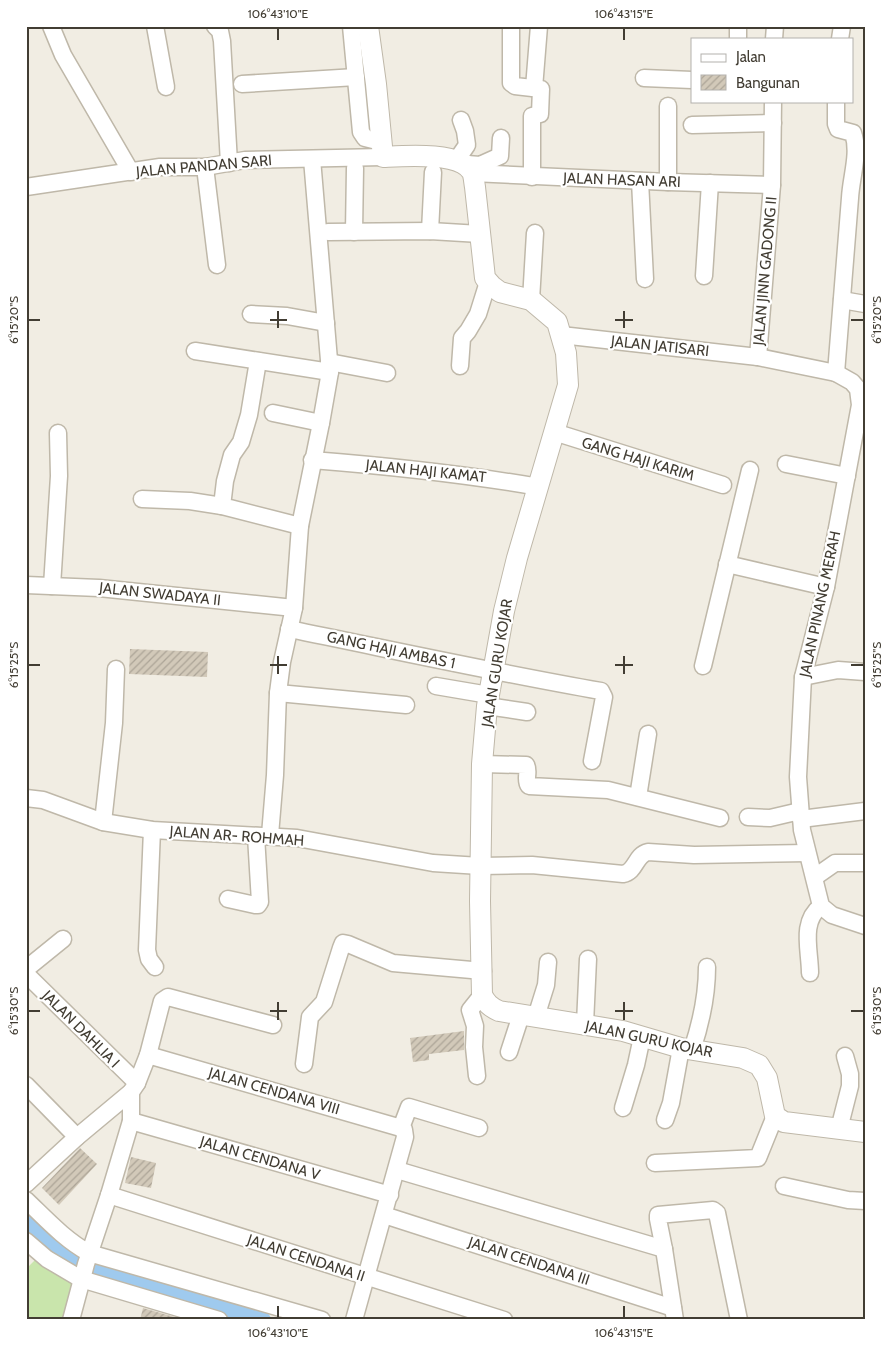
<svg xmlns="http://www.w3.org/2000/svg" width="891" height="1346" viewBox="0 0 891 1346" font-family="Cabin,sans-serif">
<defs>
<pattern id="building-hatch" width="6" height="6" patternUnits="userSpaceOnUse" patternTransform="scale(1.25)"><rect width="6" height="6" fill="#d2c9b9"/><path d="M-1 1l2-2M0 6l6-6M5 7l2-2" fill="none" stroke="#aca497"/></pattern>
</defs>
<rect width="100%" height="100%" fill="#f1ede3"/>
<!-- green -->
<path fill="#c9e5ac" d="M35 1260 42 1266 79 1283 68 1320H26V1269Z"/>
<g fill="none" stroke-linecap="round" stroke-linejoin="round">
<!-- canal -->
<path stroke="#9fcaee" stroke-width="16" d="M26 1219 58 1252 69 1259 263 1320"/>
</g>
<!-- building -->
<g fill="url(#building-hatch)">
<path d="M130 649 208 652 207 677 129 674Z"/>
<path d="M464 1031V1050L429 1054V1060L413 1062 410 1038Z"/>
<path d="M80 1148 97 1164 59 1205 42 1188Z"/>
<path d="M131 1157 156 1163 151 1188 125 1183Z"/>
<path d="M143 1308 178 1318V1320H140Z"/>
</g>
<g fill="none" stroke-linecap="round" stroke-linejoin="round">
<defs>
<g id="minor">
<path d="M51 26 63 55 131 172"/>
<path d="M155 26 166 87"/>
<path d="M215 26 220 31 222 41 229 163"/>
<path d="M351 26 361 132 365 138 381 142"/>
<path d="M511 26V83L515 86 541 89 540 114 532 116V177"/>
<path d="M738 26V39"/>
<path d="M774 39 775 26"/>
<path d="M840 39 842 26"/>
<path d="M644 78 692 80"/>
<path d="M242 84 356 77"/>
<path d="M534 88 539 26"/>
<path d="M692 125 773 123"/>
<path d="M456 161 467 145 465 131 461 120"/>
<path d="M467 164 480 165 500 156 501 138"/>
<path d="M205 167 217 265"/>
<path d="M472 173 668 182 772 185"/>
<path d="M640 181 645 279"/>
<path d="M668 182V106"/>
<path d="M26 187 160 167H205L245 160 383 157"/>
<path d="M430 231 433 172"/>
<path d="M328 232 430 231 480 234"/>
<path d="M354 232 355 168"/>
<path d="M704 276 710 183"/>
<path d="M531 300 535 233"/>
<path d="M842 300 865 304"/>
<path d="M251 314 287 316 326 323"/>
<path d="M561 335 758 357 836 373 852 382 858 389 860 405 826 587 803 677 798 777 802 830 821 906 832 915 865 926"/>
<path d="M195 351 330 372"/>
<path d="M758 357 772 185 773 101"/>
<path d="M258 361 249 415 241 442 232 455 225 481 222 506 300 526"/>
<path d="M329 362 387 373"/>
<path d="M460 366 462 338 468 331 478 314 488 282"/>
<path d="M836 373C841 315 845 256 850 198 851 177 860 153 853 133L838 129 836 124V101"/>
<path d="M273 413 321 423"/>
<path d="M554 432 723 485"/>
<path d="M312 460C388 466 464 474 539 487"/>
<path d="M786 464 847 476"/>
<path d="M142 499 190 501 222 506"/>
<path d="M727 564 826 587"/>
<path d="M26 585 99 588 294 608"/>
<path d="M52 586 59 476 58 433"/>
<path d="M289 629C393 650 497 673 601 691L604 697 592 761"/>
<path d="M703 666 750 470"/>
<path d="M803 677 838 670 865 672"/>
<path d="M436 686 489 695"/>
<path d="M278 693 406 705"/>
<path d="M487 706 527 712"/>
<path d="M482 764 526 765C530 771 524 780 529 786L608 790 720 818"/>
<path d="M638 797 648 734"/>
<path d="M26 798 43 800 103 822 152 830 297 838 433 863 480 866 532 865 623 874C636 872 635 855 648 852L694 855 807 853"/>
<path d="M748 817 770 818 800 811"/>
<path d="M801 819 865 811"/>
<path d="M103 822 114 723 116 669"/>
<path d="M152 830 147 950 149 959 155 967"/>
<path d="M270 835 275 775 278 693 282 662 294 608 300 526 321 423 330 372 312 159"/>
<path d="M815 877 835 863H865"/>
<path d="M228 899 255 905H258L260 902 256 836"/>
<path d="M26 969 63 939"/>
<path d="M810 973C810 950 800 922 821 906"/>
<path d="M26 974 137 1083"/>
<path d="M536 1017 546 985 548 962"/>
<path d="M585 1024 588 959"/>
<path d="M692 1050C701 1023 707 996 707 967"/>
<path d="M509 1052 521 1015"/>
<path d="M148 1055 401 1128"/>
<path d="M304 1064 310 1017 324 1002 341 948 343 943 348 944 393 963 483 971"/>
<path d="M477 1076 474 1047 475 1026 470 1010 482 995"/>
<path d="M26 1085 77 1137"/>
<path d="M623 1108 636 1065 642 1037"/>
<path d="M665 1120 671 1103 681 1048"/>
<path d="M131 1121 390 1195"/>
<path d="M401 1128 409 1107 479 1128"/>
<path d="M839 1129 850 1086V1074L845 1056"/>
<path d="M655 1163 758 1158 775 1116"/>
<path d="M397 1170 664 1249"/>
<path d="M26 1184 77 1137 131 1092"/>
<path d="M784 1186 848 1200 865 1201"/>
<path d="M109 1195 504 1320"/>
<path d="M26 1200C46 1219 65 1240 89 1253L322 1320"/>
<path d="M384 1215 673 1308"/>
<path d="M26 1241 47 1259 81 1279 219 1320"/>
<path d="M71 1320 86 1264 109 1195 131 1121V1092L137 1083 148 1055 162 1001 168 997 273 1025"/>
<path d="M354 1320 405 1137 404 1130 401 1128"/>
<path d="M675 1320 664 1249 658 1219V1215L713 1210 717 1213 739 1320"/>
</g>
<path id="tertiary" d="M368 26 376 84 383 157C403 156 460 151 472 172 474 176 474 182 475 187L485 278 492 286 500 292 531 300 557 322 566 353 568 385 517 558 504 611 487 706 482 764 480 901 482 995C486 1003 490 1007 499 1011L623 1031 681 1048 743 1058 759 1065 767 1078 775 1116 784 1122 865 1132"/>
</defs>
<!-- minor casing -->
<use href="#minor" stroke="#bfb8a9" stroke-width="19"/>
<!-- tertiary casing -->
<use href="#tertiary" stroke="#bfb8a9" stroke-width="22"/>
<!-- minor -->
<use href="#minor" stroke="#fff" stroke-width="16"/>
<!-- tertiary -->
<use href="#tertiary" stroke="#fff" stroke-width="20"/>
</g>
<!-- ticks -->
<path fill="none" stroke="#423d33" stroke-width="2" d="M278 28V40M624 28V40M278 311V328M624 311V328M28 320H40M270 320H287M615 320H633M851 320H864M278 656V674M624 656V674M28 665H40M270 665H287M615 665H633M851 665H864M278 1002V1020M624 1002V1020M28 1011H40M270 1011H287M615 1011H633M851 1011H864M278 1306V1318M624 1306V1318"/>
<g text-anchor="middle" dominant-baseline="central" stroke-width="4.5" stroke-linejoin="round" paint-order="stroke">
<!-- street labels -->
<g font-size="15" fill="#423d33" stroke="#fff">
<text transform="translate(204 166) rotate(-5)">JALAN PANDAN SARI</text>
<text transform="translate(622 180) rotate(2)">JALAN HASAN ARI</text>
<text transform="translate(765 271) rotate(-85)">JALAN JINN GADONG II</text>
<text transform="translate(660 346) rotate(6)">JALAN JATISARI</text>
<text transform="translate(638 459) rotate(17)">GANG HAJI KARIM</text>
<text transform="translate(426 471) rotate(6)">JALAN HAJI KAMAT</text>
<text transform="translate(160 594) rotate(6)">JALAN SWADAYA II</text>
<text transform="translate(820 604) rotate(-78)">JALAN PINANG MERAH</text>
<text transform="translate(391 650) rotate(12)">GANG HAJI AMBAS 1</text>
<text transform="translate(497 663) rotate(-81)">JALAN GURU KOJAR</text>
<text transform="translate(237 836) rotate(4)">JALAN AR- ROHMAH</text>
<text transform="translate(81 1029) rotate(45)">JALAN DAHLIA I</text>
<text transform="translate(649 1039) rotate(12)">JALAN GURU KOJAR</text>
<text transform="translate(274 1091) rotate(16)">JALAN CENDANA VIII</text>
<text transform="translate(260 1158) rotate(16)">JALAN CENDANA V</text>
<text transform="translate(306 1258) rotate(18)">JALAN CENDANA II</text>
<text transform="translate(529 1261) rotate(18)">JALAN CENDANA III</text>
</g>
</g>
<!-- border -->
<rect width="891" height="1346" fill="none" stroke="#ffffff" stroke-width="55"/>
<!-- legend -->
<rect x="691" y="38" width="162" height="65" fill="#ffffff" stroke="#b3b1ad"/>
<rect x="701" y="54" width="25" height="8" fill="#ffffff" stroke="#b3b1ad"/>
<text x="736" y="62" font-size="15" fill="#423d33">Jalan</text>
<rect x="701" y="75" width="25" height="15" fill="url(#building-hatch)" stroke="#b3b1ad"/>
<text x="736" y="88" font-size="15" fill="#423d33">Bangunan</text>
<rect x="28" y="28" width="836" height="1290" fill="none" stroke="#423d33" stroke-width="2"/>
<g font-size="12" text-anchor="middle" fill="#423d33">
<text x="278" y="18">106°43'10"E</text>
<text x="624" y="18">106°43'15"E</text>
<text transform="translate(14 320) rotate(-90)" y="4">6°15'20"S</text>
<text transform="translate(877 320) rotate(-90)" y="4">6°15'20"S</text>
<text transform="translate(14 665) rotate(-90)" y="4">6°15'25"S</text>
<text transform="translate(877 665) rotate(-90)" y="4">6°15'25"S</text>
<text transform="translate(14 1011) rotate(-90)" y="4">6°15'30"S</text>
<text transform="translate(877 1011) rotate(-90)" y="4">6°15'30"S</text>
<text x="278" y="1337">106°43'10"E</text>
<text x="624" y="1337">106°43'15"E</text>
</g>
</svg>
